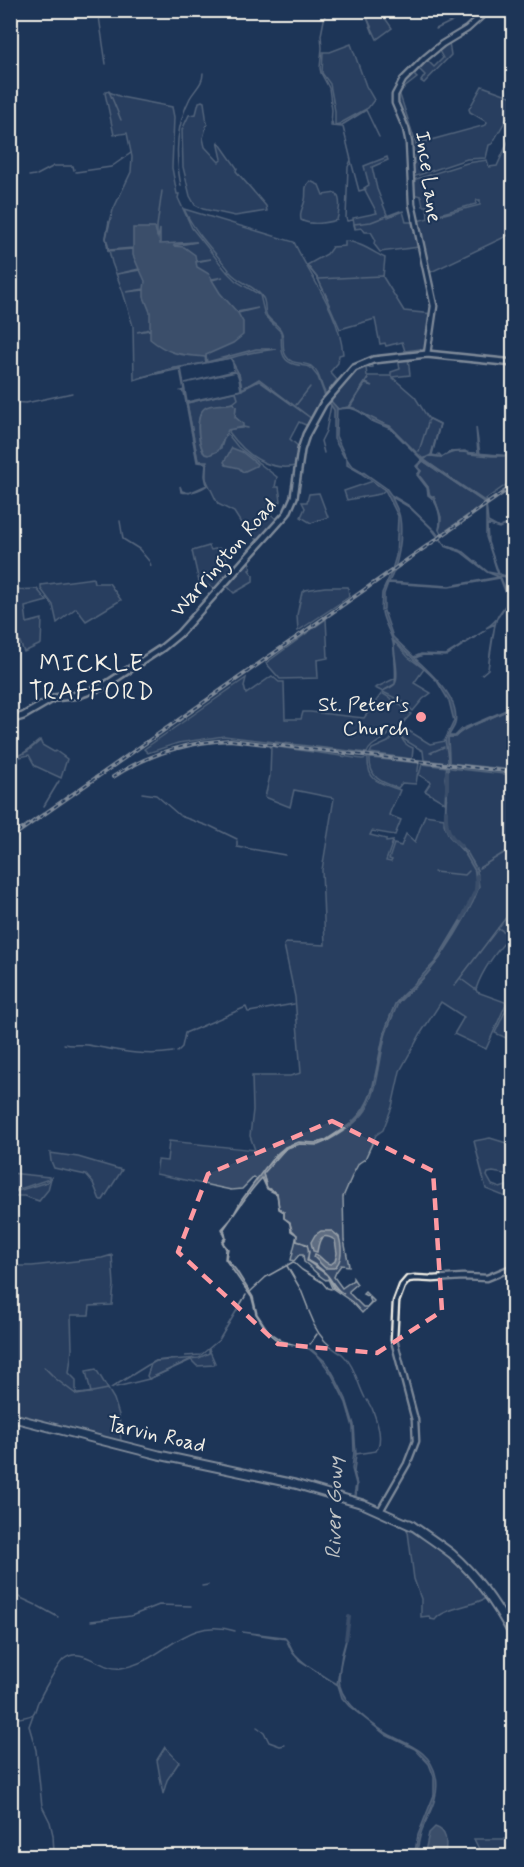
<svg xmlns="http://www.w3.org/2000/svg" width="524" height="1867" viewBox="0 0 524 1867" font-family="Mynerve,sans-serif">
<rect width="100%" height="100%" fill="#1d3557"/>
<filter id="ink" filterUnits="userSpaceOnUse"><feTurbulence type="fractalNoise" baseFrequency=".0167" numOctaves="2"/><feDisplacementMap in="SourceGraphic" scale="12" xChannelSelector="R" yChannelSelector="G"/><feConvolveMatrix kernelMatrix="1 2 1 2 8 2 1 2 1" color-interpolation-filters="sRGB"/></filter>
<g filter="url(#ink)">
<!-- green -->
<g fill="#354a67" stroke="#949ea8" stroke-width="1.5">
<path d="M364 11H380L392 28 377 39Z"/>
<path d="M449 42 451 55 424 83 421 81 425 75 417 67 426 59 434 67 443 58 438 49Z"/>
<path d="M351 44 366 86 374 100 368 108 339 124 335 125V111L330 84 322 73 323 52H330Z"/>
<path d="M412 73 417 78 399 92 416 144 486 125 487 122 470 112 469 109 482 86 513 97V121L507 118 492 144 489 145 486 158 467 159 413 177 412 151 408 131 397 100 403 83Z"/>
<path d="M107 91 121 97 172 107 174 117 172 168 177 194H179L178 198 192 228 227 272 229 270C213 250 195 233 184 209L294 242C311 279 339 311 343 354L339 355 338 363 330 372 337 380 326 394C320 386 321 373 311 366 302 361 292 366 286 356 281 348 285 341 282 333 280 325 272 323 267 316 264 310 266 303 263 298 256 286 239 283 230 272L228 273 236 281 260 295 265 316 281 332C282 343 279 358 291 363 297 366 304 365 310 367L318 377 325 396 311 419 308 426 299 422 290 439 299 447 296 466C268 472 245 454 229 432L230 429 242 428V423L235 417 236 406 232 403C225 406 219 404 212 406 192 409 198 439 203 452L205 454 221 448 226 432 238 447 277 477 275 487H279L281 501 270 513 278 521 259 541 246 531 234 512 218 504 206 479V462L198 461 187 403 242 390 239 374 235 369 231 358 170 369 134 380 133 326 123 292 112 263 106 238 113 210 131 172 132 157 127 133 114 135 105 93Z"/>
<path d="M202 101 204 102 207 124 203 138 205 147 219 162 222 159 218 141 237 168 236 171 266 206 267 211 235 216 203 209 195 205 190 196 183 167 182 130 189 115 196 114 199 102Z"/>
<path d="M513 131V233L429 273 417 221 480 205V200H477L476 204 428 217 427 206H423L421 196 413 194V180L467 163 487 160 489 167 497 166Z"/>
<path d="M387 157 388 160 372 167 377 189 388 217 403 211 406 222H414L419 247 380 252 374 244 375 239 371 232H365L362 228 355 229 353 218 377 213 364 188 369 185 364 166Z"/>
<path d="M310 181 319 185 323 195 336 193C342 201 339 211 337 220 326 223 311 226 301 220 299 211 303 209 305 200 307 192 303 188 310 181Z"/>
<path d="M345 241C359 242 373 252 385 258L383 277 404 311 433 314 424 350 421 351 420 349 405 351 402 342 386 346 385 343 380 344 375 319 340 329 318 279 307 265 327 254 332 247 345 246Z"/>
<path d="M408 358 410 375 392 377 415 397 428 418 440 424 431 456 442 457C445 456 447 453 450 452 455 450 502 456 513 456V480L486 499 487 501 485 503 419 456 390 426 372 420 354 408 349 407 338 409 329 399C342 384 353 367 373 364V367L366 368 367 376H391V372L400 369 398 359Z"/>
<path d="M423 461 485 503 441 534 439 530 441 517 434 497 430 495 428 487 418 475 421 471 417 467Z"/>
<path d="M373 481 385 490 380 494 347 500 344 491Z"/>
<path d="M319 493 328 517 311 523 301 517 305 508 302 502H307L309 494Z"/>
<path d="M209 546 211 550 219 548 235 570 217 589 199 582 192 551Z"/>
<path d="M249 559 251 569 249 570 253 575V582L234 593 226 585Z"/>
<path d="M93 578 94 583H109L121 600 86 621 76 608 57 623 53 605 41 589V585Z"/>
<path d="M325 587H348L349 597 298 631 297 615 302 592 305 590Z"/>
<path d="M37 589 47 601 25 607 27 623 42 619 41 644 24 652 11 621V590Z"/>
<path d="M326 619 328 658 317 660 318 678 280 679 266 663Z"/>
<path d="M394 641 408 657 424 669 414 683 431 693 423 699 413 711 403 702 375 688 396 678C397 666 393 653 394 641Z"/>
<path d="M272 676 279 682H284L285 719H301L303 712H310L364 718 382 693 398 703 411 714 393 734 391 732C384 742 371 742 367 753L224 736 178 743 148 753 144 749 246 678 244 686 246 694Z"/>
<path d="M513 708V770L449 763 448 737H455L462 730Z"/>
<path d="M402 728C399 738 403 744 413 748L412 759 370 753 372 749 388 742Z"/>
<path d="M404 728 430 744 445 741 448 748V763L424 760 423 751 403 739 401 734Z"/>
<path d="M40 740 42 745 54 752 56 751 67 759 61 778 35 766 29 755 15 758 24 753Z"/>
<path d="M271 746 362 759 368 758C367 782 380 783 400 790 397 798 392 806 389 815L401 820 395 835 372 831 370 835 386 839V842L393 841 386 861 391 862 392 860 389 859 394 844 401 846 406 834 415 842 425 815 444 818C445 845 480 855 476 885 474 905 440 959 425 975 417 984 402 992 396 1003 376 1039 384 1093 353 1121 347 1128 328 1141 319 1143 308 1145 298 1140 288 1146 274 1153 266 1167 258 1180L254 1177 242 1189 231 1190 156 1174 158 1160 167 1161 169 1141 255 1150 250 1136 253 1110 252 1076H290L301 1073 295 997 284 945 286 943 325 945 322 870 334 798 294 790 290 807 265 797 270 776Z"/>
<path d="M370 758 419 763 416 784 402 783 398 788C381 782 369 778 370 758Z"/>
<path d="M422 764 447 767 445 803 425 791 431 782 419 775Z"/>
<path d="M449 766 451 768 513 775V933C498 949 483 968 476 989L477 992 505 1002 506 1004 486 1049 454 1034 464 1017 441 1002 421 1033 400 1071 392 1107 383 1130 376 1135 365 1159 359 1163 353 1174 343 1197 344 1240 349 1266 341 1265 336 1272 334 1277 342 1288 353 1280V1278L357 1284 349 1291V1293L363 1307H367L371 1302 369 1297 363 1294 365 1292 374 1301 362 1313 352 1302 332 1288 328 1279 326 1280C317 1275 312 1268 304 1262L303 1255H299L294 1261 291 1260 297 1235 291 1230 290 1222 284 1218V1212L279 1208 277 1193 267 1188 263 1174C270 1162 285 1145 300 1144 306 1143 312 1146 318 1144 330 1142 355 1124 363 1114 384 1089 377 1032 399 1002 403 996 410 992 416 986 436 966 479 906 478 878 477 856 454 847 447 829 444 821 447 776 449 766Z"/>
<path d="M513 997V1041L495 1033 510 1001Z"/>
<path d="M490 1138 513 1145V1167L509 1175 493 1172 488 1173 487 1176 492 1185 500 1188 506 1186V1197L486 1189 474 1141Z"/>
<path d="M50 1153 78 1157 122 1170 103 1200H100L93 1183 86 1175 54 1168 51 1161Z"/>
<path d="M10 1173 49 1177V1179L11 1192Z"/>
<path d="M51 1178 48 1190 39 1201 24 1196H11V1193L47 1182Z"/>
<path d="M112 1255 114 1285 112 1305 90 1306 89 1315H71L72 1349 69 1373 76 1380V1394L91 1393 86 1371 96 1369 114 1399 119 1415 121 1441 119 1442 11 1414V1266H32L102 1258Z"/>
<path d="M209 1349 215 1363 214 1365 197 1366 191 1360 149 1379 147 1376 151 1364 156 1361 199 1358 209 1353Z"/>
<path d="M405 1526C438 1543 464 1569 486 1598 473 1606 441 1609 435 1620L430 1619 429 1616 421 1617V1599L414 1579 408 1532Z"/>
<path d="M165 1747 179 1762 167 1780 163 1794 157 1760Z"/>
<path d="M474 1839H513V1848C502 1851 492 1855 480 1851Z"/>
</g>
<!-- water -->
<g fill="#5e6d82" stroke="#9aa2ab" stroke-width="1.5" fill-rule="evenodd">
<path d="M109 221 106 238 109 250 133 248V228H155L158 238 160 229V244L197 242 173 246 184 247 195 255 196 261 211 259 196 262 197 267 209 274 212 279 223 277 212 280 220 293 237 312 258 308 238 313 243 322V335L233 343 206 355 207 362 256 349H276C260 351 247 353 231 358L233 362 230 358 181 368 187 402 241 390C240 385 239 375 236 372L185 383 234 371 233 363 239 374 242 389 259 379 312 419 259 381 241 390 187 403 198 461H207L205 476 208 485C199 491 191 494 181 492L180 486 182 491 189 493 207 485 205 476 206 463 197 462 184 392 181 391 184 390 180 369 142 377 170 369 206 363 205 357C183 355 169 355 150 339V330L137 332 150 329V312L144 297V290L126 292 144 289 145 281 140 270 117 274 139 269 133 255V249L108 251 106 237Z"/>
<path d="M368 378 366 383 372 386 365 384 350 407 392 428 423 459 431 455 440 424 432 455 437 456 439 454 442 457C460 448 460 453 478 454L476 427 480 454 513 456H492L469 454 465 451 450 452 442 457 429 456 424 460 486 502 488 522 499 528 513 521 499 528 487 524 488 542 499 574 513 578 500 576 514 609 508 600C505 608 497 614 496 621 492 636 490 653 488 669L481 675 488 669 495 624 486 628C496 622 504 610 508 599L500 578 449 587 388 583 384 594V609L381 610 382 593 391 573 396 556 398 516 385 490 362 474 363 472 361 473 347 465V459L351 465 363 472 386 488 391 495 408 505 435 531 445 545 464 552 488 572 498 574 486 537V506L485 503 423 461 417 467 421 471 419 475 428 487 429 495 434 497C438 508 444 520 439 530 442 519 438 501 428 495L427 488 417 475 420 471 416 466 422 460 391 429 372 421 359 411 350 408 337 409 336 436 346 458 344 457 334 439V410L328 401 329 399 338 409 349 407ZM392 497 409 507 431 528 445 546 461 552 487 572 499 577 449 586 389 582C398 566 403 537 400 518 399 510 394 504 392 497Z"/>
<path d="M233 403 236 406 235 417 243 424V427L228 430 218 451 209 455 205 454C198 445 193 410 209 406 216 404 225 405 233 403Z"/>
<path d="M232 448 242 452 257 464 256 466 243 472 239 468 226 465 224 462Z"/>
<path d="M384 611 393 637 414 657 421 654 446 655 486 630 446 656 423 655 415 658C431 674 461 698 455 724 454 728 450 732 449 736H455L462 729 513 707C497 718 469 723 455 737H448L449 764 445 740 454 721 449 701 437 681 394 641C393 652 400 675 395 684 393 687 386 689 383 691L395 684C396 675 395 648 392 639 389 630 384 622 382 612Z"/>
<path d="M447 765 445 824 452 838 467 852 477 870 479 887 473 902 440 958 427 974 398 1003 384 1038 373 1090 364 1112 354 1123 325 1142 318 1145 300 1144 286 1148 263 1174 267 1188 277 1193 279 1208 284 1212V1218C290 1222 290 1223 292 1230 297 1234 297 1235 297 1241 312 1245 308 1248 308 1261 314 1264 323 1270 328 1276 334 1284 335 1289 344 1294L334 1288 327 1275 307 1261 309 1252 307 1244 296 1241 297 1235 291 1231 290 1223 284 1218V1212L279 1209 277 1194 267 1189 262 1178C247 1194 236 1212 224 1229L226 1238 223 1243 228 1249 226 1258 236 1270 253 1297 257 1314 269 1332 282 1341 312 1350 327 1363 334 1375 346 1399 354 1425 356 1454 354 1472 357 1485 356 1496H354L356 1484 352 1469 354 1452 353 1427 346 1403 332 1375 320 1358 309 1349 279 1342 269 1334 256 1314 252 1298 225 1259 226 1249 222 1242 225 1237 222 1229 231 1219 241 1201 265 1168 285 1147 299 1142 317 1143 326 1140 352 1123 363 1111 371 1095 384 1033 395 1004 436 961 472 901 476 887 475 871 464 852 449 836 444 824 447 793 445 778Z"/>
<path d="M321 1231H332L339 1237C342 1247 343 1261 334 1268H325L314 1257 315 1254C322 1256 324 1264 331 1264L335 1261 337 1253 335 1240C320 1231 319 1241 317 1252L313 1251 311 1242 315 1235Z"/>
<path d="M242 1632 283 1637C291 1641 290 1650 297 1656 305 1665 326 1678 337 1684L342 1654 347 1636C344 1652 337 1670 340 1686 344 1704 372 1725 388 1734 408 1745 431 1750 436 1777 440 1796 429 1813 422 1830 419 1838 418 1847 416 1856H414L418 1835 434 1795V1777L429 1764 415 1749 386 1735 349 1706 342 1698 338 1685 299 1660 292 1652 286 1639Z"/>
<path d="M435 1827C449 1831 446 1845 445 1856H424L429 1833Z"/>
</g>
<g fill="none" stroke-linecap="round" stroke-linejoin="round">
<!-- stream -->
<g stroke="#9aa2ab" stroke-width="1.5">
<path d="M98 10 106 64"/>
<path d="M326 10 321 35 322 48 320 68 321 73 329 88 332 110 331 126 343 127 351 160 348 167 346 218 347 221 353 220"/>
<path d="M364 10 373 33"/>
<path d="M368 18 379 13"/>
<path d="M436 29 467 14 469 18 478 10"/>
<path d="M109 91 121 120"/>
<path d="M332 122 333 126 342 125 366 110 379 137"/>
<path d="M351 161 359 191 366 189"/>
<path d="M76 172 111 167 131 153"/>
<path d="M37 175 54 166H73L74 170"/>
<path d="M29 176 35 175"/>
<path d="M181 186C175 156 176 125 190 98 195 89 203 84 203 73"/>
<path d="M355 228 354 224 371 222 400 211"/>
<path d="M157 237V226L162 191"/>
<path d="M174 244 196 242"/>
<path d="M307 265 318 279 328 299"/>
<path d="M359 277 383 276"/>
<path d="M319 279 357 277"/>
<path d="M10 402 26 403 72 393"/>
<path d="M233 403 238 399 236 392"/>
<path d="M296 405 310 387"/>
<path d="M428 421 430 419 440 424"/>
<path d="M243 427 248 428"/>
<path d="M419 451 428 423"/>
<path d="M324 453 321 441 326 431 331 405"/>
<path d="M120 521 123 539 139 549 149 561"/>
<path d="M150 563 151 566"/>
<path d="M430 753 444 747"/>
<path d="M15 757 28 751 40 741"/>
<path d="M10 762 14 759"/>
<path d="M142 793 156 795 179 815"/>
<path d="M44 806 59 781"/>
<path d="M180 816 208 826"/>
<path d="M210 826 237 839"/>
<path d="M237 841V847L243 848"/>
<path d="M245 848 285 855"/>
<path d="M479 868 507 851 514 871"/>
<path d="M434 872 465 875 469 871"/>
<path d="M498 928 510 935"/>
<path d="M461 979 476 990"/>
<path d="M454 986 514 907"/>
<path d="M249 1012 294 1004"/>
<path d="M193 1030 246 1007 248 1012"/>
<path d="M64 1044C72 1046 79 1044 88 1045 116 1050 144 1057 173 1052"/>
<path d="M177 1052 182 1047 185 1033 192 1030"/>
<path d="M287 1266 301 1290 308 1308"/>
<path d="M250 1292 266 1277 293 1262 302 1270 322 1282 327 1288 331 1289"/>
<path d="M308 1309 314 1323"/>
<path d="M314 1325C320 1337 328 1346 340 1353"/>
<path d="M310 1344 317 1334"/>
<path d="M341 1353C355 1365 357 1383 365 1398"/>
<path d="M185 1356 201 1355 219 1340 246 1295"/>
<path d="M44 1367 55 1378"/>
<path d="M56 1379 77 1395 108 1389"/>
<path d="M116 1387 149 1379 194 1358"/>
<path d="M111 1388 148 1365 156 1361 172 1359"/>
<path d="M367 1400 371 1407"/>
<path d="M356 1454 376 1451C384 1439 377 1422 372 1408"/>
<path d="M202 1586 208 1585"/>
<path d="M10 1593 36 1605"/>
<path d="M38 1606 58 1617"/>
<path d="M91 1621 131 1616 159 1605 191 1606"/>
<path d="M33 1715 29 1726 36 1750 42 1806 50 1822 53 1835 54 1853 51 1856"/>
<path d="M10 1719C17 1718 27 1718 33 1714 36 1711 36 1706 38 1702 42 1693 58 1664 64 1659 83 1645 101 1671 121 1668 165 1662 184 1615 235 1631"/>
<path d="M257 1727 264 1732 269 1742 280 1746 285 1745"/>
</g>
<!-- river -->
<g stroke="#5e6d82" stroke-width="4">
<path d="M447 792V772"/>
<path d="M446 811C445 827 449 836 461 846"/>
<path d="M462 919 476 890 477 876"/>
<path d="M346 1639 349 1617"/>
</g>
<defs>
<g id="secondary">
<path d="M427 354 434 306 412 204 409 143 406 129 395 103V95L403 80 425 58 442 44 467 29 488 10"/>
<path d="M380 1511 407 1464 416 1441 415 1420 394 1340 396 1302 402 1286 408 1279 415 1278 433 1279 463 1277 487 1278 514 1267"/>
</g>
<path id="primary" d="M10 720 23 716 54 698 79 695 104 686 162 648 179 634 287 513 294 497 301 450 306 435 323 404 354 368 373 360 427 354 514 363"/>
<g id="highway">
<path d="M10 1417 159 1455 295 1484 363 1504 412 1526"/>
<path d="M410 1524C424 1534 438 1543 452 1554 478 1577 498 1607 514 1637"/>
</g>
</defs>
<!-- secondary casing -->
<use href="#secondary" stroke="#f4f1e8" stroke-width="9"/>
<!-- primary casing -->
<use href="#primary" stroke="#f4f1e8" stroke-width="10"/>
<!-- highway casing -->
<use href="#highway" stroke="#f4f1e8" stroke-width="11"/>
<!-- secondary -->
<use href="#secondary" stroke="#1d3557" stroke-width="4.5"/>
<!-- primary -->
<use href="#primary" stroke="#1d3557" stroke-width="5"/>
<!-- highway -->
<use href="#highway" stroke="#1d3557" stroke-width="7"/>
<defs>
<g id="rail">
<path d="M113 777C150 753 187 742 230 740L514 772"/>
<path d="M10 838 514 485"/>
</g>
</defs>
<!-- rail casing -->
<use href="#rail" stroke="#f4f1e8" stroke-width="4"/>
<!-- rail -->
<use href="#rail" stroke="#1d3557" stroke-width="1.5" stroke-dasharray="4.5" stroke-linecap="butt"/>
</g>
</g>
<!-- marked area -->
<path d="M0 0H524V1867H0ZM332 1121 433 1171 442 1311 377 1353 278 1344 178 1252 208 1174Z" fill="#1d3557" fill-opacity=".55" fill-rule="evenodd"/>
<path fill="none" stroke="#ff9aa2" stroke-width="4.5" stroke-dasharray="12 8" stroke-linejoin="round" d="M332 1121 433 1171 442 1311 377 1353 278 1344 178 1252 208 1174Z"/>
<!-- markers -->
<circle fill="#ff9aa2" stroke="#1d3557" stroke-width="2" cx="421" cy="717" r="6"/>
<g text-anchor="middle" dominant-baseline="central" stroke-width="4.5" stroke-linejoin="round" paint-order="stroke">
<!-- street labels -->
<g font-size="21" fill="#f4f1e8" stroke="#1d3557">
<text transform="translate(428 177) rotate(82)">Ince Lane</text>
<text transform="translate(224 558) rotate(-49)">Warrington Road</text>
<text transform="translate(156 1435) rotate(13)">Tarvin Road</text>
</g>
<!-- poi labels -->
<g font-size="21" fill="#f4f1e8" stroke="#1d3557" text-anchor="end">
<text x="409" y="705">St. Peter's<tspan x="409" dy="24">Church</tspan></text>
</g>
<!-- water labels -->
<g font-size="22" font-style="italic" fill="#c0c3c4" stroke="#1d3557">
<text transform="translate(335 1508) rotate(-89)">River Gowy</text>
</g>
<!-- quarter labels -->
<g font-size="24" letter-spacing="1.5" fill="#f4f1e8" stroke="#1d3557">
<text x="92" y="664">MICKLE<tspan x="92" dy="28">TRAFFORD</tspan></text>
</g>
</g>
<!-- margin -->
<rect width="524" height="1867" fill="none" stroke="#1d3557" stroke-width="36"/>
<rect x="18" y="18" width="488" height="1831" fill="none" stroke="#f4f1e8" stroke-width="2" filter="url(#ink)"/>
</svg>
